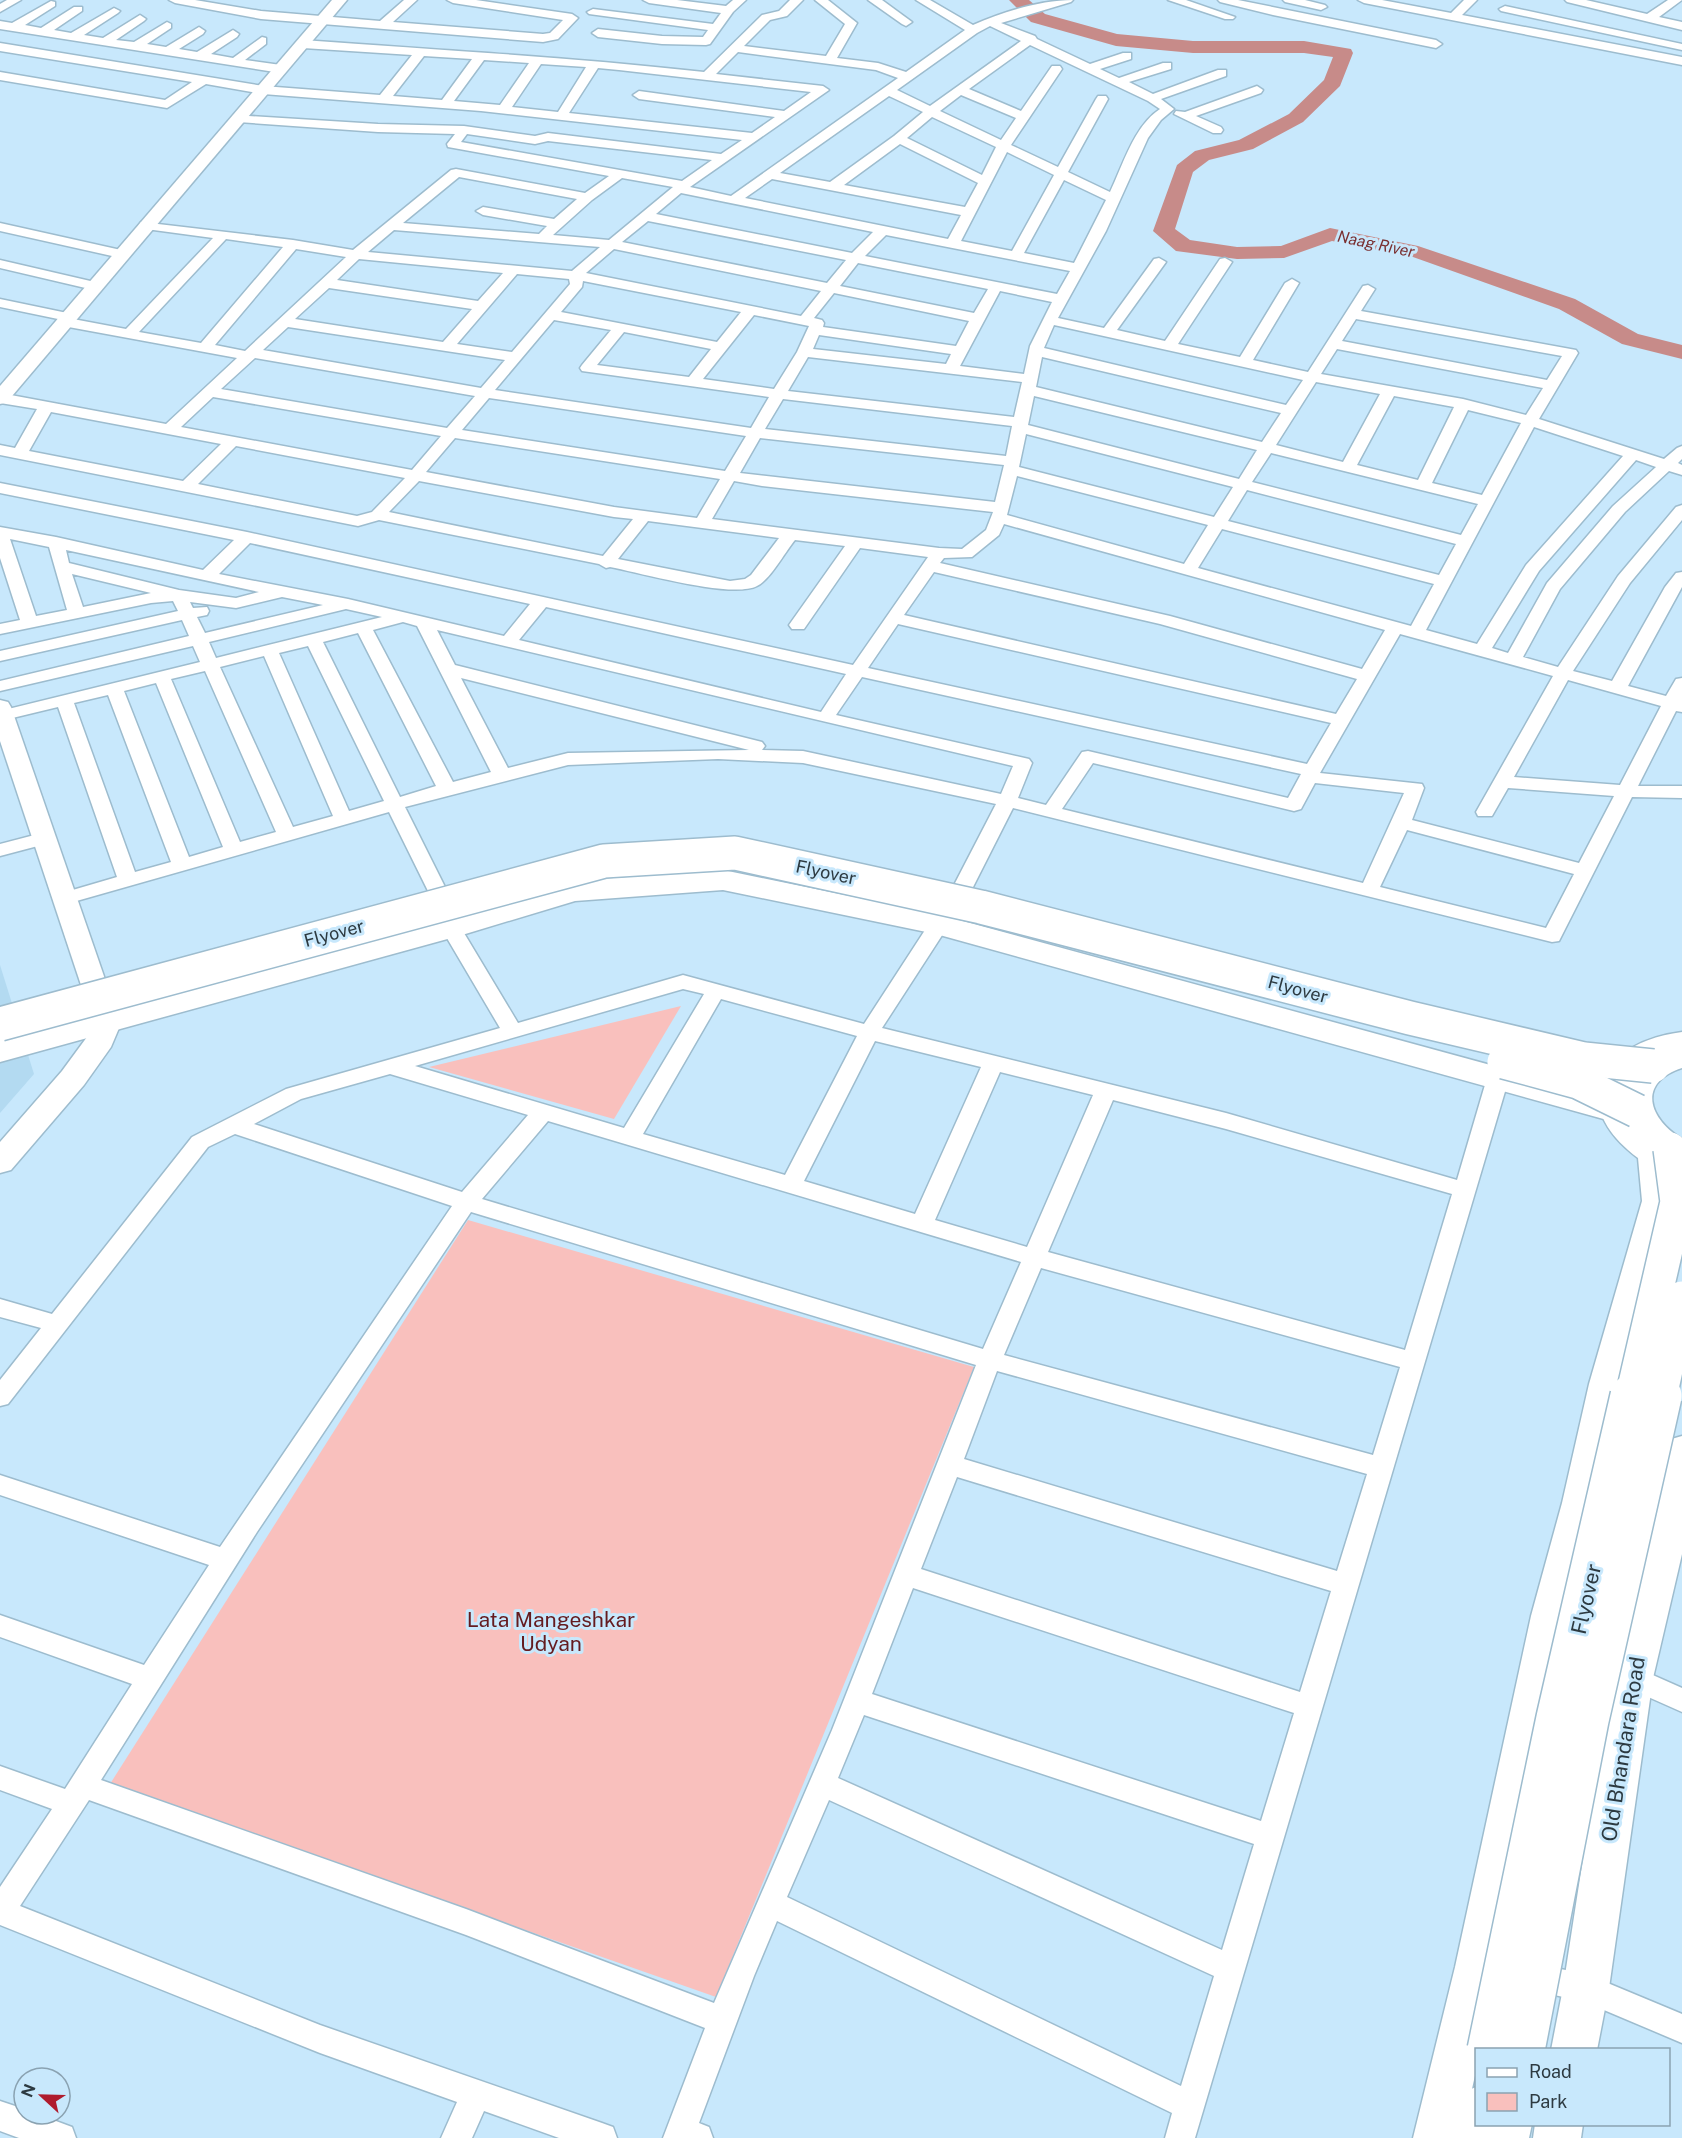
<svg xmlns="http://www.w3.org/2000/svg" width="1682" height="2138" viewBox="0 0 1682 2138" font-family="'Public Sans',sans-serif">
<rect width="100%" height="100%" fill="#c8e8fc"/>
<!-- built -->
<path fill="#b3daf1" d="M0 965 34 1074 0 1113Z"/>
<!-- green -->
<g fill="#f9c0bd">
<path d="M681 1006 614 1119 429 1067Z"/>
<path d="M468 1220 974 1367 716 1997 110 1784Z"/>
</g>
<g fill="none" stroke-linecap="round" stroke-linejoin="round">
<!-- river -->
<path fill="#c78b89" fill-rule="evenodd" d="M1009 0H1029L1045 14 1117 34 1193 41H1304L1351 49 1353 53 1340 86 1303 122 1253 149 1209 160 1193 172 1175 229 1190 240 1237 247 1281 246 1330 228 1418 246 1575 299 1638 334 1682 345V359L1622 344 1559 309 1413 257 1332 241 1284 258 1237 259 1176 251 1153 231 1177 165 1195 151 1239 140 1289 114 1324 80 1333 57 1304 53H1193L1116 46 1031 22Z"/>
<defs>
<g id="minor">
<path d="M7 0H21L0 12V4Z"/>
<path d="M169 0H195L261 11 380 21 404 0H417L393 22 543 34 550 33 563 20 453 3 447 0H476L572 14 578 18 558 39 543 42 261 19 175 3Z"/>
<path d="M643 0H677L726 6 733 0H746L733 12 710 44 706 45 662 44 598 37 592 33 598 29 662 36 703 37 708 30 589 14 587 12 593 9 713 24 721 13 649 3Z"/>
<path d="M790 0H803L787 16 770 20 744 46 826 56 845 24 815 0H828L857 23 837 58 878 63 906 72 965 30 916 0H930L973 25C1003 12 1041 0 1073 0L1071 2 1001 23 1035 36 1037 39 1090 64 1123 53H1131V59L1100 69 1119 78 1163 63H1171V69L1129 82 1153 94 1218 70H1226V76L1161 99 1174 109 1161 120 1148 138 1106 231 1058 318 1104 328 1154 259 1159 258 1166 262 1117 330 1165 341 1220 259 1225 258 1232 262 1178 344 1240 357 1285 283 1292 279 1299 283 1253 360 1308 372 1363 286 1368 285 1375 289 1361 311 1576 350 1578 353 1539 419 1664 459 1677 448 1682 446V459L1678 463 1682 465V475L1669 471 1625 512 1560 589 1523 657 1558 667 1618 576 1676 507 1682 505V520L1630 583 1573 671 1612 681 1665 587 1676 573 1682 572V587L1628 686 1666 696 1676 679 1682 678V712L1676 711 1638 786H1682V798L1632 797 1559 941 1552 942 1013 808 972 889 882 1028 1226 1113 1457 1180 1487 1078 1491 1073 1498 1071 1505 1073 1509 1078 1195 2138H1165L1172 2113 777 1921 754 1976 699 2123 709 2127 713 2138H663L705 2028 466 1935 89 1800 20 1906 320 2025 602 2123 613 2127 617 2138H559L484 2111 472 2138H441L457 2102 320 2053 0 1925V1887L52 1809 0 1790V1766L65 1789 132 1684 0 1637V1615L144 1665 209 1565 0 1495V1475L220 1547 452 1206 235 1134 208 1147 8 1404 0 1406V1380L41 1328 0 1317V1299L52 1314 192 1137 286 1089 500 1028 441 928 444 923 451 922 458 923 518 1023 683 975 864 1024 953 887 996 804 803 763 718 759 568 765 405 807 448 893 445 897 438 899 431 897 389 812 73 902 66 904 59 902 56 898 59 894 117 877 58 707 0 721V711L200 662 193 646 0 691V681L189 636 182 620 0 661V651L178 611 173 601 151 603 0 634V624L20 620 0 558V527L56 537 203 570 234 540 0 493V483L247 532 853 665 928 557 860 548 804 629H792L789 625 845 546 795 540C785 552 770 580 757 586 732 599 641 573 610 567L606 568 599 564 379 520 358 526 0 455V445L15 448 37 409 0 403V393L166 424 237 358 63 326 58 325 56 322 58 319 0 307V299L72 314 74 317 73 319 126 329 213 238 146 229 139 225 141 222 293 240 353 250 451 170 456 169 585 193 609 176 448 147 447 144 455 134 378 132 238 122 234 121 232 118 234 115 378 124 464 126 535 136 548 133 721 154 742 140 481 111 263 94 206 84 167 108 0 80V72L165 100 192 82 0 51V43L263 86 380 95 412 55 303 48 297 44 303 40C437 50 571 57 704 72L762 15 779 11ZM990 26 1021 41 930 106 897 90 977 33ZM1030 45 1148 101 1160 109C1134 126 1123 165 1110 192L1068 172 1108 99 1106 96H1098L1096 99 1058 167 1011 145 1062 69 1060 66H1052L1021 111 969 89ZM738 52 876 70 898 78 731 196 690 187 829 90 823 86 716 74ZM424 56 472 59 442 100 393 96ZM484 60 529 63 500 105 454 101ZM541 64 586 67 558 112 512 107ZM598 68 619 70 811 92 784 111 639 91 633 95 639 99 775 117 752 133 569 113ZM961 95 1016 118 1001 140 940 111ZM889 96 923 112 894 136 830 182 780 173ZM932 117 996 147 982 175 907 138ZM467 134 535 144 548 141 712 160 682 181 461 142ZM900 144 978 183 965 207 844 185ZM1007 152 1054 175 1012 251 961 241ZM459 177 577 199 554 219 483 207 476 211 483 215 547 226 539 234 403 223ZM622 178 673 187 609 240 553 235 592 200ZM772 179 961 215 948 239 745 198ZM1064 180 1106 200 1074 263 1024 253ZM681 193 873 232 852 253 656 214ZM648 221 846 260 827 283 622 242ZM394 230 600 247 572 271 368 252ZM886 235 1070 271 1057 294 865 256ZM226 239 283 247 201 343 139 332ZM296 249 346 257 245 351 215 345ZM614 249 821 291 801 316 586 273ZM359 259 503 273 478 301 337 280ZM858 263 988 289 974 313 840 286ZM517 274 569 279 570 284 512 352 457 344ZM583 281 741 312 717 342 561 312 582 287ZM329 288 472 309 443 342 295 319ZM1000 291 1052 302 1030 346 1024 374 960 366ZM834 293 969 321 956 346 823 327 824 323 822 320 814 318ZM754 315 809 326 797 352 774 389 703 379ZM1356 319 1562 356 1547 380 1342 341ZM554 320 611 330 582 365 580 368 582 371 769 397 751 428 495 390ZM1054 325 1303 380 1286 405 1044 348ZM288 327 505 360 481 388 263 350ZM624 332 711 349 689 377 597 365ZM819 335 951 354 946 364 813 349ZM1337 349 1543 388 1526 415 1463 399 1321 374ZM808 357 1022 382 1014 417 788 391ZM1042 357 1281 413 1262 442 1036 387ZM255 358 475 396 447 428 221 389ZM1316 382 1380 394 1343 462 1276 445ZM1034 396 1257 450 1239 479 1028 425ZM1394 396 1454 407 1418 480 1357 465ZM213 397 441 436 412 470 181 427ZM489 398 746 436 725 471 462 430ZM783 399 1012 426 1006 456 765 429ZM1468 410 1521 423 1482 495 1432 483ZM51 412 221 444 183 481 29 451ZM1534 427 1623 456 1526 565 1477 644 1426 630ZM1026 434 1233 487 1214 517 1019 467ZM455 438 720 479 697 518 614 507 426 472ZM760 438 1004 465 995 502 740 473ZM236 446 405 478 372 512 357 516 198 484ZM1271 453 1478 504 1461 535 1252 482ZM1636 460 1656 467 1613 506 1547 583 1508 653 1492 648 1539 571ZM1017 476 1208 525 1184 564 1007 515ZM419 481 614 517 633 519 603 556 389 512ZM734 481 762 486 993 512 986 530 962 549 939 548 712 519ZM1247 490 1456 544 1439 575 1228 521ZM648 521 779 538 751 575 745 579 730 581 618 559ZM1004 524 1385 630 1362 669 1170 616 940 563 944 558 972 557 999 535ZM1222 529 1434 584 1411 626 1198 568ZM10 539 49 547 67 610 36 616ZM250 543 530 604 504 636 348 599 219 574ZM66 550 259 592 236 598 179 590 69 563ZM934 572 1160 624 1357 679 1336 714 904 615ZM72 574 151 593 83 607ZM282 597 323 605 205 633 197 617 207 615 209 611 207 607 193 608 190 602 236 608ZM546 607 846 674 821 712 519 640ZM346 609 382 617 216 658 209 642ZM403 622 417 626 491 772 453 782 373 630ZM898 624 1331 723 1307 764 868 668ZM437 630 1013 766 1001 794 803 751 762 750 765 746 762 742 455 665ZM358 633 436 786 400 797 323 642ZM1400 634 1553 676 1476 812 1478 816H1492L1508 788 1614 796 1579 863 1412 820 1424 788 1422 784 1320 773ZM308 646 384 801 349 811 279 653ZM264 656 333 816 293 827 220 667ZM205 671 276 832 240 842 171 679ZM862 677 1301 774 1288 798 1088 751 1082 752 1046 805 1018 798 1032 763 1029 759 836 715ZM461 678 749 750 568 753 508 768ZM1568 680 1661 706 1620 785 1514 777ZM156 683 223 847 189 857 124 691ZM108 695 171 862 135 872 74 703ZM1093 763 1294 811 1301 809 1315 783 1404 793 1363 883 1062 809ZM1407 830 1574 874 1546 928 1380 887ZM683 989 704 994 624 1128 415 1066ZM721 999 857 1036 785 1175 643 1134ZM875 1041 981 1067 915 1214 804 1181ZM1000 1072 1093 1095 1027 1247 935 1220ZM390 1074 528 1115 462 1192 254 1124 301 1099ZM1113 1100 1226 1129 1452 1194 1405 1350 1048 1252ZM548 1121 1021 1262 983 1349 482 1199ZM471 1212 976 1365 832 1730 714 2003 466 1909 101 1780 257 1532ZM1041 1268 1400 1367 1373 1455 1004 1355ZM997 1371 1367 1474 1337 1571 964 1459ZM957 1477 1331 1591 1300 1692 921 1569ZM913 1588 1294 1713 1261 1821 872 1694ZM864 1715 1254 1844 1222 1950 838 1778ZM829 1800 1214 1976 1181 2086 787 1897Z"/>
<path d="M868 0H882L912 22 906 26 902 24Z"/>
<path d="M1168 0H1186L1235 17 1233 19H1225Z"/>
<path d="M1218 0H1238L1436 40 1442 44 1436 48 1273 15 1220 2Z"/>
<path d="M1283 0H1305L1325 5 1327 7 1321 10 1285 2Z"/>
<path d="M1358 0H1382L1451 13 1464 0H1477L1462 15 1682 57V65L1364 3Z"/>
<path d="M1565 0H1586L1647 14 1668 0H1682L1659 17 1682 22V30L1567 2Z"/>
<path d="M51 1 55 2V6L25 25 41 28 74 7H82V11L54 30 71 33 114 8 120 11 118 13 84 35 103 38 140 15 146 19 144 21 116 40 134 42 167 22 171 24V28L147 44 166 47 199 27 205 31 203 34 179 49 197 52 233 30 239 34 237 37 211 54 233 58 262 37 266 38V44L245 60 281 65 287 69 281 73 0 29V21L12 23Z"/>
<path d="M1505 6 1682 44V50L1501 11 1499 9Z"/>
<path d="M1257 86 1263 90 1261 93 1196 116 1221 127 1223 130 1221 133H1213L1174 114 1176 111 1185 112Z"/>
<path d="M0 223 121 250 128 254 121 258 0 231Z"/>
<path d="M0 260 99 283 101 286 94 290 0 268Z"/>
<path d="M46 832 53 834 55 838 53 842 0 856V844Z"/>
<path d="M1628 1664 1682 1688V1712L1619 1684 1615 1676 1619 1668Z"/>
<path d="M1530 1963 1586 1974 1682 2014V2043L1585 2002 1520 1987 1515 1977 1520 1967Z"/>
<path d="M0 2101 24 2109V2114H37L72 2127 76 2138H19L0 2131Z"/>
</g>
<g id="tertiary">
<path d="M332 0H347L7 402 0 404V386Z"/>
<path d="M0 700 8 702 11 707 108 988 104 994 95 997 86 994 82 988 0 741Z"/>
</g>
<path id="secondary" d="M118 985 128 988 133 995 111 1047 84 1085 11 1170 0 1173V1142L62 1071 87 1037 108 988Z"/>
<g id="primary">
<path d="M1682 1032V1054C1651 1058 1615 1082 1638 1117 1648 1133 1666 1144 1682 1152V1174L1674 1176 1676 1201 1627 1384 1602 1503 1571 1616 1501 1967 1482 2050H1476V2071L1461 2138H1413L1455 1967 1531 1616 1562 1503 1589 1384 1642 1201 1638 1158C1564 1103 1602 1042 1682 1032Z"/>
<path d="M1682 1436V1554L1653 1678 1609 1988 1597 2050H1551L1563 1988 1611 1678 1649 1526 1663 1451 1668 1440Z"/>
<path d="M1535 2124H1583L1581 2138H1533Z"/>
</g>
<g id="trunk">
<path d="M723 870 937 914 1619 1100C1623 1064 1651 1053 1682 1045V1068C1637 1083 1648 1118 1682 1139V1167C1657 1160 1639 1143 1626 1120L1618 1123 936 934 723 890 575 901 462 935 0 1062V1040L440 921 573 881Z"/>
<path d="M1476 2087V2124H1532L1529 2138H1447L1452 2111 1459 2094Z"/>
</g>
</defs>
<!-- minor casing -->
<use href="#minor" stroke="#9dbcce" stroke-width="3"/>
<!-- tertiary casing -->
<use href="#tertiary" stroke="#9dbcce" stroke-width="3"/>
<!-- secondary casing -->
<use href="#secondary" stroke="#9dbcce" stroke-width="3"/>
<!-- primary casing -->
<use href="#primary" stroke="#9dbcce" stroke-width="3"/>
<!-- trunk casing -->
<use href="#trunk" stroke="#9dbcce" stroke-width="3"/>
<!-- minor -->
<use href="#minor" fill="#fff" fill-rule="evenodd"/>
<!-- tertiary -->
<use href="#tertiary" fill="#fff" fill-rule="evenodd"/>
<!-- secondary -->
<use href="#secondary" fill="#fff" fill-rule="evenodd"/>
<!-- primary -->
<use href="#primary" fill="#fff" fill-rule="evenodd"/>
<!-- trunk -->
<use href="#trunk" fill="#fff" fill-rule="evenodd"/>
<defs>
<g id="trunk-bridge-far1">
<path d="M0 1024 604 861 735 853 981 907 1410 1018 1584 1059 1653 1066"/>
<path d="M1504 1062 1578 1082 1637 1111"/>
<path d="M1632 1397 1677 1202 1670 1149"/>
<path d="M1660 1397 1682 1298"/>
</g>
<g id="trunk-bridge">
<path d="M1489 2050 1558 1718 1632 1396"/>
<path d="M1523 2050 1587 1720 1660 1396"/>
</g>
</defs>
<!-- trunk-bridge-far1 casing -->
<use href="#trunk-bridge-far1" stroke="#9dbcce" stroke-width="36" stroke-linecap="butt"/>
<!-- trunk-bridge casing -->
<use href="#trunk-bridge" stroke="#9dbcce" stroke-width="46" stroke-linecap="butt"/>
<!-- trunk-bridge-far1 -->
<use href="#trunk-bridge-far1" stroke="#fff" stroke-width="33"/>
<!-- trunk-bridge -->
<use href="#trunk-bridge" stroke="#fff" stroke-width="43"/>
</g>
<g text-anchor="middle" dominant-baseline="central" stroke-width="6" stroke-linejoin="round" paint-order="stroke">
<!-- far-water labels -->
<g font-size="16" font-style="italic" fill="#792f30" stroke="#c8e8fc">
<text transform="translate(1376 244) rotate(12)">Naag River</text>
</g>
<!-- street labels -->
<g font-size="18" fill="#2d3a41" stroke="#c8e8fc">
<text transform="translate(826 872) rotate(12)">Flyover</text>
<text transform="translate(334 933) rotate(-15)">Flyover</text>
<text transform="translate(1298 989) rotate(15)">Flyover</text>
</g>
<!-- near-street labels -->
<g font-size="21" fill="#2d3a41" stroke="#c8e8fc">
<text transform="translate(1586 1599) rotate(-77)">Flyover</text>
<text transform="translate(1623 1749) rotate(-81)">Old Bhandara Road</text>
</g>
<!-- near-park labels -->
<g font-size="21" fill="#641b1f" stroke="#c8e8fc">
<text x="551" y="1619">Lata Mangeshkar<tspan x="551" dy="24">Udyan</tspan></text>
</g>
</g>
<!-- legend -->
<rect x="1475" y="2048" width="195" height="78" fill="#c8e8fc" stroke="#8aa2b1" stroke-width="1.5"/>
<rect x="1487" y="2068" width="30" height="9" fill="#ffffff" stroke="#8aa2b1" stroke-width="1.5"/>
<text x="1529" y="2078" font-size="18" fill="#2d3a41">Road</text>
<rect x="1487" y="2093" width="30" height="18" fill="#f9c0bd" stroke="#8aa2b1" stroke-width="1.5"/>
<text x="1529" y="2108" font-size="18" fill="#2d3a41">Park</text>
<!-- north arrow -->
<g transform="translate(42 2096) rotate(292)"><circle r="28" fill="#c8e8fc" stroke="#8aa2b1" stroke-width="1.5"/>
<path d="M0-4.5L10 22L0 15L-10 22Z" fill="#af1b2d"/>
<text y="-9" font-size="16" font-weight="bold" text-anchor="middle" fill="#2d3a41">N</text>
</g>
</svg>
